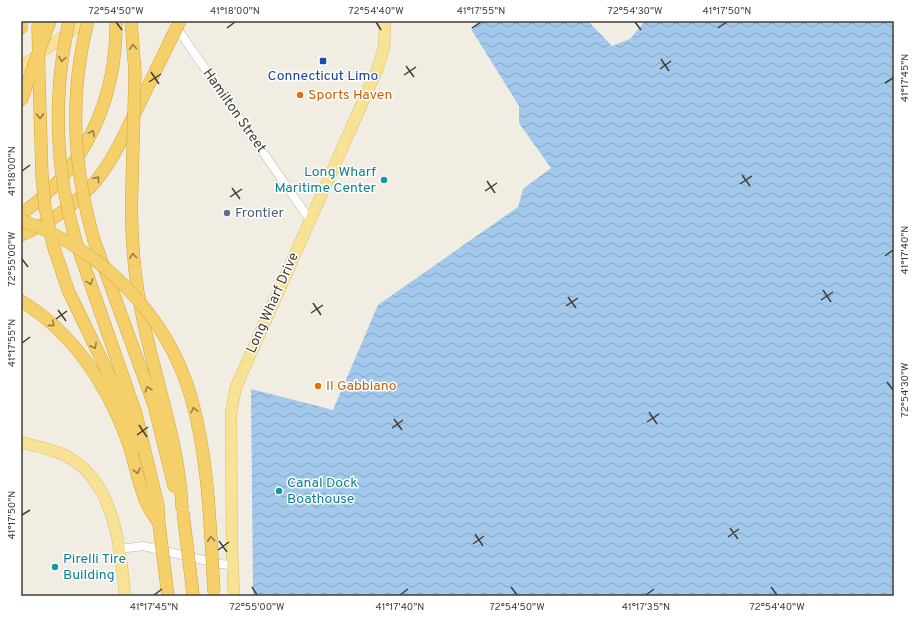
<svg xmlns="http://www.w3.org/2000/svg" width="915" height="617" viewBox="0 0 915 617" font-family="Overpass,sans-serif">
<defs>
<pattern id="water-waves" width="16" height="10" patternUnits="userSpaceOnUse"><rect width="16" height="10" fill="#a2c9eb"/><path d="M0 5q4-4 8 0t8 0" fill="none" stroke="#86a4bf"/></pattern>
</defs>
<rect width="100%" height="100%" fill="#f1ede3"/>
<!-- water -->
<path fill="url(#water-waves)" d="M479 21H588L612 46 630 39 645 21H894V596H253L251 389 333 410 378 305 518 207 523 189 551 168 519 123V106L471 29Z"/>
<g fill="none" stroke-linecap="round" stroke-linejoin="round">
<defs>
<g id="minor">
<path d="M172 21 310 220"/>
<path d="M120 549 143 546 221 564 232 565"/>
</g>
<g id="major">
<path d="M21 67 85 21"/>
<path d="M21 442C38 447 58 450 73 460 115 487 121 551 125 596"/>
<path d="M234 596 232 550 231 413 236 387 377 70 384 48 385 21"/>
</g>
<g id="highway">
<path d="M131 21 135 72"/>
<path d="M21 28V21"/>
<path d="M39 77 42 176"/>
<path d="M132 184C130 233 134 281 145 329 158 388 179 446 182 507"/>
<path d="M21 214C86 169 117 98 116 21"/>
<path d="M21 235C49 223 75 205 95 182 111 163 121 141 132 119 145 92 158 66 171 39"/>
<path d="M94 240 154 405 174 486"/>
<path d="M53 245 68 290 123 404 138 446"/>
<path d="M77 245 136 414 158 506 159 524"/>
<path d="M21 301C74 333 107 385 128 442 135 462 138 484 147 504 150 510 154 516 158 522"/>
<path d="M166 580 168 596"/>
<path d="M192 586 193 596"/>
</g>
</defs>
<!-- minor casing -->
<use href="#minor" stroke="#beb8aa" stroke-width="9"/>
<!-- major casing -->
<use href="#major" stroke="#dbc067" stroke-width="12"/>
<!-- highway casing -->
<use href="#highway" stroke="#d3a53b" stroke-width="13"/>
<!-- minor -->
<use href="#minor" stroke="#fff" stroke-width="8"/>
<!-- major -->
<use href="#major" stroke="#f8e295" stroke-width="11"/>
<!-- highway -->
<use href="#highway" stroke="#f5cf6a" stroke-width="12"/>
<defs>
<g id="highway-bridge">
<path d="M69 21C52 97 55 171 77 245"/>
<path d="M88 21C69 94 73 168 94 240"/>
<path d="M38 25 39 77"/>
<path d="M171 39 180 21"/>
<path d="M21 101 50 21"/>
<path d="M42 176 45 207 53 245"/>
<path d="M132 184 135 72"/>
<path d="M21 220C101 249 167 314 191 397 209 460 210 526 214 592"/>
<path d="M183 512 192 586"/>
<path d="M159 524 166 580"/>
</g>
</defs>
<!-- highway-bridge casing -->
<use href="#highway-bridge" stroke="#d3a53b" stroke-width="13" stroke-linecap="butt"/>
<!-- highway-bridge -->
<use href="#highway-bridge" stroke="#f5cf6a" stroke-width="12"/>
</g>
<!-- one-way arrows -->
<defs><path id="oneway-chevron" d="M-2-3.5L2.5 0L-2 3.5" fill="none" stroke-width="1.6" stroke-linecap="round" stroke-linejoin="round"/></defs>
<g stroke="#937f4c">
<use href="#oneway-chevron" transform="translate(133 47) rotate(-94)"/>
<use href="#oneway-chevron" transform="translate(62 59) rotate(99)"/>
<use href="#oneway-chevron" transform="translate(40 116) rotate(89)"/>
<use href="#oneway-chevron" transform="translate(92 133) rotate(-63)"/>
<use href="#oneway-chevron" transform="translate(97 179) rotate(-51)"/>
<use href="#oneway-chevron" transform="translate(133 256) rotate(-95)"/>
<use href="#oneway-chevron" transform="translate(90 282) rotate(70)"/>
<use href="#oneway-chevron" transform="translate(52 324) rotate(41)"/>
<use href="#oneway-chevron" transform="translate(94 346) rotate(63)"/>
<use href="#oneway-chevron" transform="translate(148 389) rotate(-109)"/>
<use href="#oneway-chevron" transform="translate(194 410) rotate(-104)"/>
<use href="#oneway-chevron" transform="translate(137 471) rotate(74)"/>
<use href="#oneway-chevron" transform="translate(211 539) rotate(-93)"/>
</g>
<!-- ticks -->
<path fill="none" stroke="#423d34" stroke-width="1.5" d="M116 22 122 30M376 22 381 30M635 22 641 30M227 28 235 22M472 28 481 22M718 28 727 22M661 59 669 71M406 66 414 77M660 69 671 61M151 72 159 84M404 75 416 67M149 82 161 74M885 83 893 78M22 171 30 165M742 175 750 186M487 181 495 193M740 184 752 176M232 188 240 199M485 191 497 183M230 197 242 189M885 256 893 250M22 259 28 267M823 290 831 302M568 297 576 308M821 300 833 292M313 303 321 315M566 306 578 298M58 310 66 321M311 313 323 305M56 319 67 311M22 343 30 337M887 382 893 390M649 412 657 424M394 419 402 430M647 422 659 414M139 425 147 437M392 428 403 420M137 435 148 427M22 515 30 510M730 528 738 539M475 534 483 546M728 537 739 529M219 541 227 552M473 544 484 536M218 550 229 542M252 587 257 595M511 587 517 595M771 587 777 595M154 595 162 589M400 595 408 589M646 595 654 589"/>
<!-- markers -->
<rect fill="#1a4fb4" stroke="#fff" stroke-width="1.5" x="319" y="57" width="8" height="8" rx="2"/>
<g fill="#e8710a" stroke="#fff" stroke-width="1.5">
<circle cx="300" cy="95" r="4"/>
<circle cx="318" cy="386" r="4"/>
</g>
<g fill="#0f9aa8" stroke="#fff" stroke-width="1.5">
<circle cx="384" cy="180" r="4"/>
<circle cx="279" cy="491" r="4"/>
<circle cx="55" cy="567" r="4"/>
</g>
<circle fill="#5c6f8a" stroke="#fff" stroke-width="1.5" cx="227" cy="213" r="4"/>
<g text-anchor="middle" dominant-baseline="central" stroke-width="3" stroke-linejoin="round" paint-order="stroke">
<!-- transit labels -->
<g font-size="14" fill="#164399" stroke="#fff">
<text x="323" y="76">Connecticut Limo</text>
</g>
<!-- food labels -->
<g font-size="14" fill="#c56008" stroke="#fff" text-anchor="start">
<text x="308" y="95">Sports Haven</text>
<text x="326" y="386">Il Gabbiano</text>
</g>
<!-- street labels -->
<g font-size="14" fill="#423d34" stroke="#fff">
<text transform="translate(234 111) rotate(55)">Hamilton Street</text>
<text transform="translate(273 303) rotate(-66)">Long Wharf Drive</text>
</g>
<!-- culture labels -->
<g font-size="14" fill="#0d838f" stroke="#fff" text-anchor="start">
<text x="376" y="172" text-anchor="end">Long Wharf<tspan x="376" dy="16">Maritime Center</tspan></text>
<text x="287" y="483">Canal Dock<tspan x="287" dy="16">Boathouse</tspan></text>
<text x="63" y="559">Pirelli Tire<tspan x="63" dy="16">Building</tspan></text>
</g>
<!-- service labels -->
<g font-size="14" fill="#4e5e75" stroke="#fff" text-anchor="start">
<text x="235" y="213">Frontier</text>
</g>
</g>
<!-- border -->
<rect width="915" height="617" fill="none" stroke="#ffffff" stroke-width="44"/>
<rect x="22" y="22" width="871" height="573" fill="none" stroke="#423d34" stroke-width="1.5"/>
<g font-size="10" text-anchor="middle" fill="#423d34">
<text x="116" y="14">72°54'50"W</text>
<text x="235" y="14">41°18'00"N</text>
<text x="376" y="14">72°54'40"W</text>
<text x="481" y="14">41°17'55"N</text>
<text x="635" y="14">72°54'30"W</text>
<text x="727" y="14">41°17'50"N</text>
<text transform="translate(904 78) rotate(-90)" y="4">41°17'45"N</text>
<text transform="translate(11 171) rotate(-90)" y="4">41°18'00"N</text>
<text transform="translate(904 250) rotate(-90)" y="4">41°17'40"N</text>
<text transform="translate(11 259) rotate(-90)" y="4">72°55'00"W</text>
<text transform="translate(11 343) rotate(-90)" y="4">41°17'55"N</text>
<text transform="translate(904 390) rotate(-90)" y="4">72°54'30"W</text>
<text transform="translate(11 515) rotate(-90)" y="4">41°17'50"N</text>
<text x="154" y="610">41°17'45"N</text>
<text x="257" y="610">72°55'00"W</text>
<text x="400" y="610">41°17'40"N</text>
<text x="517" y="610">72°54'50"W</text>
<text x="646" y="610">41°17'35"N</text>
<text x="777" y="610">72°54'40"W</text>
</g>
</svg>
